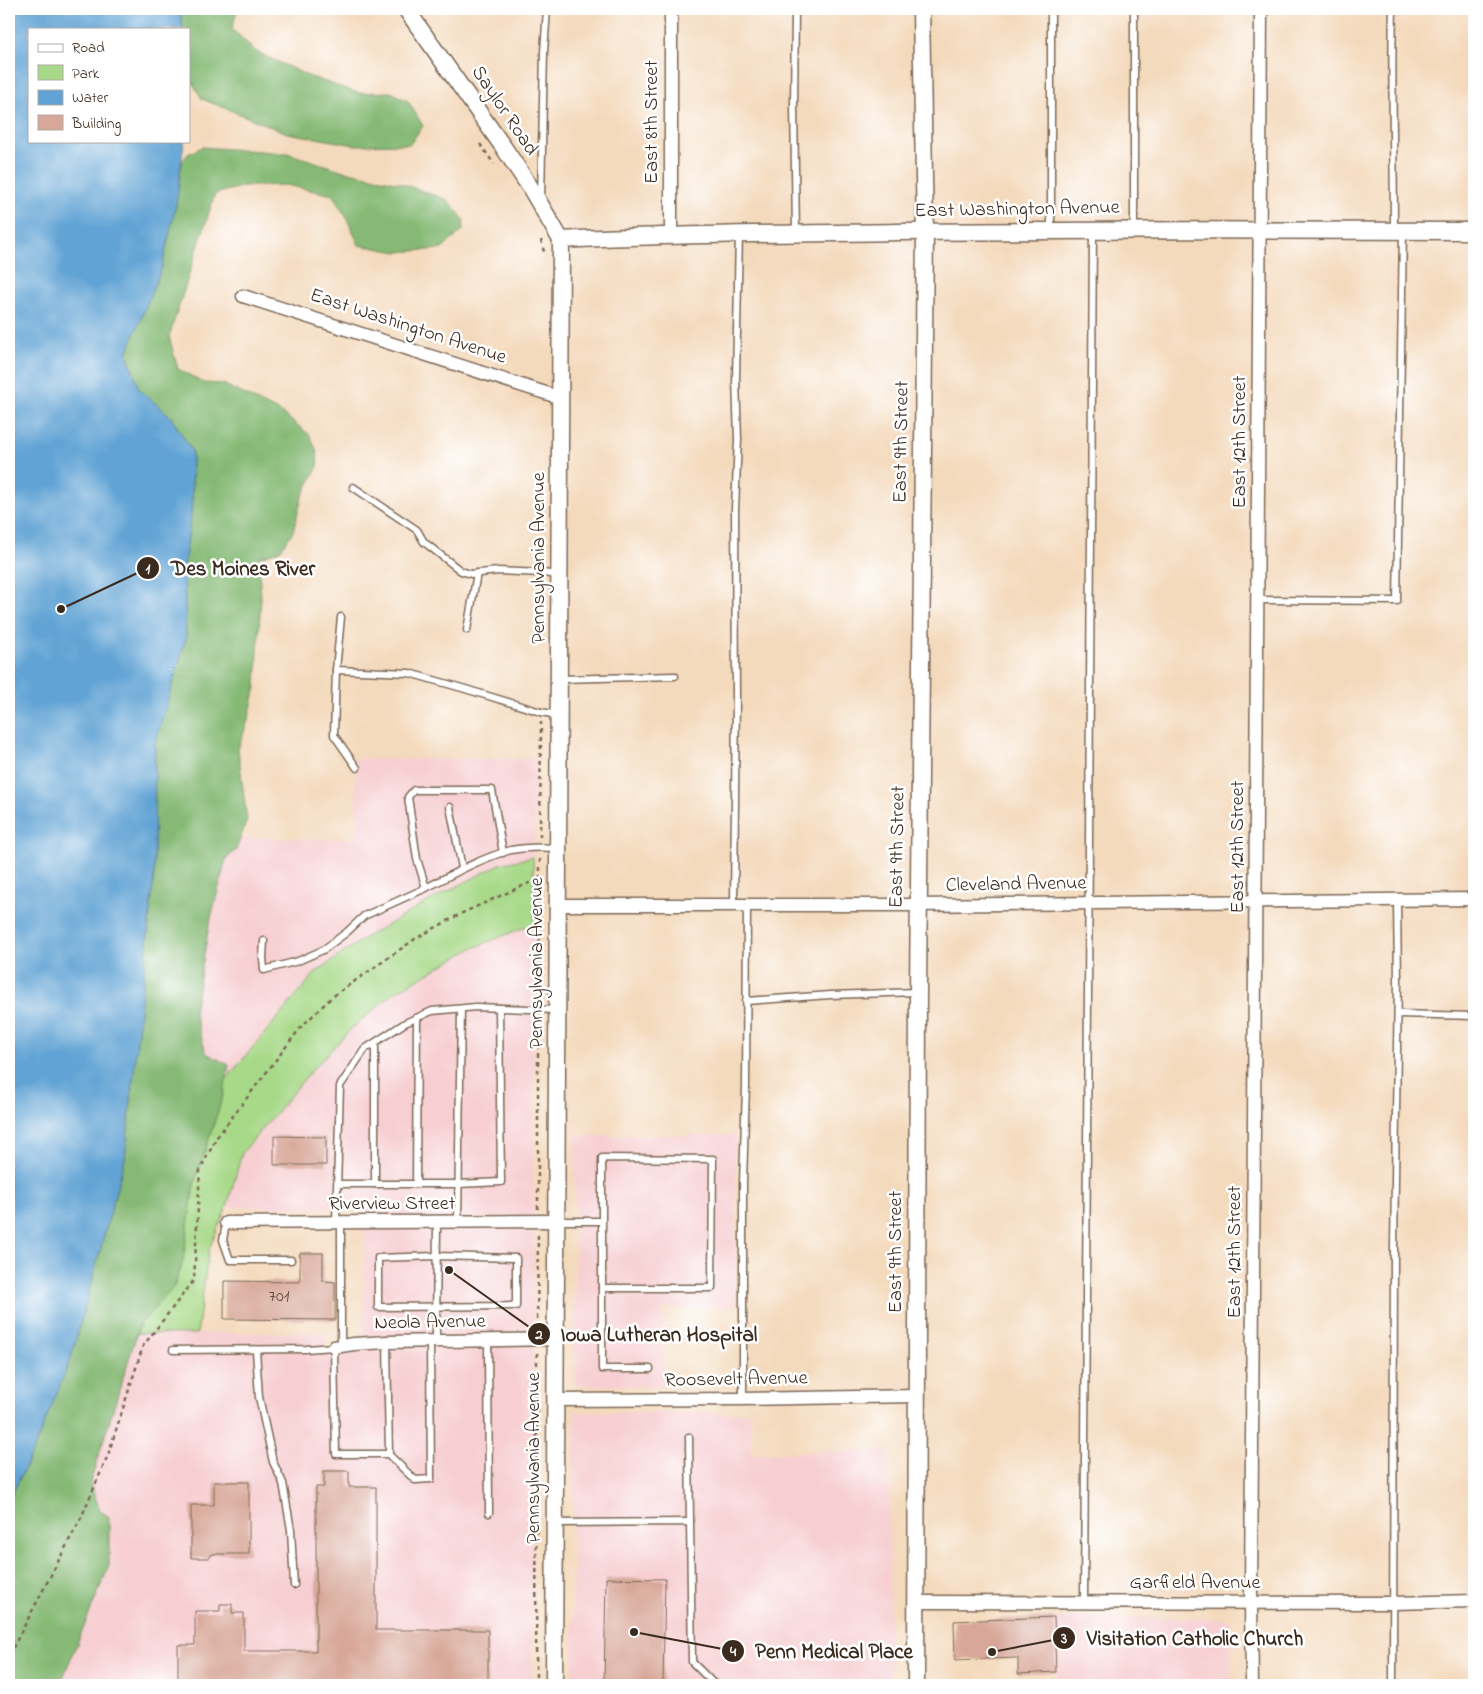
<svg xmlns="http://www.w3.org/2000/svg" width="1483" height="1694" viewBox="0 0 1483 1694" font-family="'Indie Flower',sans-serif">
<rect width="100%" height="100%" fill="#fff"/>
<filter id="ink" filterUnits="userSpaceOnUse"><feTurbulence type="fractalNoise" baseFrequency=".02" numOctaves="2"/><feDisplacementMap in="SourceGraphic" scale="10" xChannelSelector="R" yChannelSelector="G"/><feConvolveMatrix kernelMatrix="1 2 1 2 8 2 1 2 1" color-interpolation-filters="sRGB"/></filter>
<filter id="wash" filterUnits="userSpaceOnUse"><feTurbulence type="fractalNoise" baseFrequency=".0096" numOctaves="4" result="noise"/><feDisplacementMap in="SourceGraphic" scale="20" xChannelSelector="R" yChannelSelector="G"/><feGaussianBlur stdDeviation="1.12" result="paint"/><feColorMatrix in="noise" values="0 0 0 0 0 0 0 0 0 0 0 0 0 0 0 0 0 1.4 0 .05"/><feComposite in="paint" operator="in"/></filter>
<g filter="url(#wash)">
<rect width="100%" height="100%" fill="#f4dabd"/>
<!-- built -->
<g fill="#f7cfd2">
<path d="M355 759H536L533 857 500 864 427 902 363 939 315 973 212 1096 96 1333H326L327 1352 363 1351 365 1208 227 1207 242 1153 312 1070 352 1028 395 992 471 949 535 923 532 1685H9V1501L71 1358 95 1271 154 875 155 837 357 839Z"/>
<path d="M736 1135 735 1306 663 1308V1386H575V1136Z"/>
<path d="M575 1412 751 1413V1454L889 1450 890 1685H573V1501Z"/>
<path d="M1054 1617 1232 1619 1231 1685H1056Z"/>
</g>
<!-- green -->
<path fill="#a7d988" stroke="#718253" d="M533 857 535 923 471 949 395 992 352 1028 312 1070 242 1153 227 1207 209 1249 197 1334 95 1333 212 1096 315 973 363 939 427 902 500 864Z"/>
<!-- forest -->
<g fill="#85b974" stroke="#607249">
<path d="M180 9H240L237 10 232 29 255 51 308 76 358 93 391 92 408 101 423 126 410 144 355 145 287 133 202 99 189 77V29H183Z"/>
<path d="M202 147 287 153 344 171 400 183 448 200 464 220 463 230 442 249 397 252 359 245 346 217 333 195 286 185 244 186 215 194 169 337 178 369 204 383 223 384 280 412 310 435 317 452 318 466 302 497 293 532 280 550 258 558 261 597 256 687 249 717 238 749 247 820 236 850 226 859 209 926 194 1012 206 1053 229 1065 223 1096 194 1185 183 1261 174 1287 140 1324 90 1483 100 1510 109 1517V1566L60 1685H9V1501L36 1444 71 1358 125 1158 154 875 155 743 186 639 184 567 192 506V451L170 416 139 389 127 353 139 320 176 205 182 161 188 154Z"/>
</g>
<!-- water -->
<path fill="#60a3d4" stroke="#4e6679" d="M9 9H180L183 29H29V141H184L176 205 162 267 127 353 139 389 170 416 192 451V506L184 567 186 639 155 743 154 875 125 1158 71 1358 36 1444 9 1501Z"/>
<g id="blocks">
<!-- building -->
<g fill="#d8a799">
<path d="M274 1136 326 1137V1165H274Z"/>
<path d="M300 1253H323V1281L335 1282V1320L224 1319V1281L300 1282Z"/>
<path d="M324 1471H349V1487H376V1630H488V1685L178 1684V1645H195V1611H220V1604H232V1613H244V1651H316V1487H324Z"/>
<path d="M214 1482H249V1554H212L209 1558H191V1505H214Z"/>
<path d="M606 1578 665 1579 663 1685H604Z"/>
<path d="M1054 1617 1056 1672 1018 1674V1658L955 1660 954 1621Z"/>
</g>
</g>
</g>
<g filter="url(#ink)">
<use href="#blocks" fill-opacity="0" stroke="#7c6856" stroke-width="1"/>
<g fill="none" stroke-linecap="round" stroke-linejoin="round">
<defs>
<g id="service">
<path d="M795 9 794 106 796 232"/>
<path d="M1051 9V230"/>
<path d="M1134 9V229"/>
<path d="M1393 9C1391 82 1394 156 1394 229"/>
<path d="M541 199 544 52 547 9"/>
<path d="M353 487 417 530 424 542 461 571 471 574 498 571 543 573 558 575"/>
<path d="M1258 600 1397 601 1403 231"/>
<path d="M467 630 477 573"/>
<path d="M336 670 341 617"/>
<path d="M560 679 675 676"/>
<path d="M357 768 334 735 336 670 409 673 462 688 541 712 558 715"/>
<path d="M450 807 462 868"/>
<path d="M503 853 492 790H414L408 797 417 859 426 888C453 874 481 858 511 850 526 847 542 847 557 848"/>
<path d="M734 905 736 696 735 509 738 439 736 379 739 234"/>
<path d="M264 941 263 957 264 970 298 961 323 950 347 932 364 916 426 888"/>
<path d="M746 1001 831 995 917 992"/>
<path d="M1398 1014 1474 1016"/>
<path d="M375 1043V1184"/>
<path d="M338 1184H458L501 1182 499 1008"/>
<path d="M416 1184 417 1018"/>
<path d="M557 1221H602V1158L713 1159 712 1288H602V1221"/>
<path d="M458 1222 461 1009"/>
<path d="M226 1223 223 1240 230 1260H291"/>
<path d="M336 1223 340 1086 365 1049 405 1023 432 1011 476 1007 556 1010"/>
<path d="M436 1256 516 1258V1306L378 1307V1258Z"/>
<path d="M602 1288V1369H650"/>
<path d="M488 1340 489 1513"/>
<path d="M436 1341 437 1222"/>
<path d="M341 1346V1223"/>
<path d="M173 1350 306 1349 334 1347 336 1454H389L387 1342"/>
<path d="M256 1350 259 1397 273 1462 283 1483 291 1530 294 1585"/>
<path d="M743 1399V1183L746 1086 747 905"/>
<path d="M689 1437 690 1522"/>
<path d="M388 1454 415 1480 431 1479 430 1341"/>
<path d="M556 1523 690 1522 692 1662 715 1685"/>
<path d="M1084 1602 1093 231"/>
<path d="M1393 1685 1394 1246 1398 982 1397 900"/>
</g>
<g id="minor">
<path d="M671 235V9"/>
<path d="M243 296 561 398"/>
<path d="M558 905H918L1474 899"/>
<path d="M226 1223 557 1221"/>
<path d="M334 1347 354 1344 387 1342 556 1339"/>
<path d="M556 1400 743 1399 917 1396"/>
<path d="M916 1602 1393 1603 1474 1601"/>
<path d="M1252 1685 1251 1602 1261 9"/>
</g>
<g id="tertiary">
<path d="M406 9 504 148 530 187 561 240"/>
<path d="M561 240C672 234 784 234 896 232 1089 230 1281 230 1474 231"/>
<path d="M554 1685 561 240"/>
<path d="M916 1685 918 992 925 232 921 9"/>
</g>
</defs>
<!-- service casing -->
<use href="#service" stroke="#7c6856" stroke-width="9"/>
<!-- minor casing -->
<use href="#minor" stroke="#7c6856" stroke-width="15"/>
<!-- tertiary casing -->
<use href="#tertiary" stroke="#7c6856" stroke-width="19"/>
<!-- path -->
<g stroke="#7c6856" stroke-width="2.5" stroke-dasharray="4 4" stroke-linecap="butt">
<path d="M386 9 391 16"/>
<path d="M480 144 494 164"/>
<path d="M541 240 544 252"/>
<path d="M540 837 541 722"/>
<path d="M539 999 540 857"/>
<path d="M538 1209V1020"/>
<path d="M537 1327 538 1235"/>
<path d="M9 1655 81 1518 108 1455 143 1346 194 1280 200 1170 217 1137 301 1027 332 997 415 939 460 914 538 879"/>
<path d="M536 1685 537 1352"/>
</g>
<!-- service -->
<use href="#service" stroke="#fff" stroke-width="6"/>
<!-- minor -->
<use href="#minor" stroke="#fff" stroke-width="12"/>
<!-- tertiary -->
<use href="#tertiary" stroke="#fff" stroke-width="16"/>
</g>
</g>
<g text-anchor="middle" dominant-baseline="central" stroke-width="5" stroke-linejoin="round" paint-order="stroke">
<!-- number labels -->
<g font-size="18" fill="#62493d">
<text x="279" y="1297">701</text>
</g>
<!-- street labels -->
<g font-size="20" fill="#3b2a1e" stroke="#fff">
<text transform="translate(504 111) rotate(56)">Saylor Road</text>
<text transform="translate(652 122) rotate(-90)">East 8th Street</text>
<text transform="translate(1017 210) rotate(-1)">East Washington Avenue</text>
<text transform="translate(408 327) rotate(18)">East Washington Avenue</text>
<text transform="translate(902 442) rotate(-89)">East 9th Street</text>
<text transform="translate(1240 442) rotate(-90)">East 12th Street</text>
<text transform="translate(539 558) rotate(-90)">Pennsylvania Avenue</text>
<text transform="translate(898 847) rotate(-89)">East 9th Street</text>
<text transform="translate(1238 847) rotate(-90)">East 12th Street</text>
<text transform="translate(1016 885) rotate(-1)">Cleveland Avenue</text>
<text transform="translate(537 963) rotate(-90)">Pennsylvania Avenue</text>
<text x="392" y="1204">Riverview Street</text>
<text transform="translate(896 1252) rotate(-90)">East 9th Street</text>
<text transform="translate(1235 1252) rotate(-90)">East 12th Street</text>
<text transform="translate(430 1323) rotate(-1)">Neola Avenue</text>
<text transform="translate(736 1380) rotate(-1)">Roosevelt Avenue</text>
<text transform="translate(534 1458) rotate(-90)">Pennsylvania Avenue</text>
<text x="1195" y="1583">Garfield Avenue</text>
</g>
</g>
<!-- callouts -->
<path fill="none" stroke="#3b2a1e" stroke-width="2" d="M61 609L148 568M449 1270L539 1334M992 1652L1064 1638M634 1632L733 1651"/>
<g fill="#3b2a1e" stroke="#fff" stroke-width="2">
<circle cx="61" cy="609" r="5"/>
<circle cx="449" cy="1270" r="5"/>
<circle cx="992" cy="1652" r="5"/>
<circle cx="634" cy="1632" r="5"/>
<circle cx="148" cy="568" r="12"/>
<circle cx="539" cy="1334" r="12"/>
<circle cx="1064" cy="1638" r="12"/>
<circle cx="733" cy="1651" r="12"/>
</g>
<g font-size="15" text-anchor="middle" font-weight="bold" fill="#fff">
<text x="148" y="573">1</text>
<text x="539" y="1339">2</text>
<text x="1064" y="1643">3</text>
<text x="733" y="1656">4</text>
</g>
<g font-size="21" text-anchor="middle" font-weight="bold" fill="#3b2a1e" stroke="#fff" stroke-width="5" stroke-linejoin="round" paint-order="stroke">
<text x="243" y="575">Des Moines River</text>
<text x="659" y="1341">Iowa Lutheran Hospital</text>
<text x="1195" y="1645">Visitation Catholic Church</text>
<text x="834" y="1658">Penn Medical Place</text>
</g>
<!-- margin -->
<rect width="1483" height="1694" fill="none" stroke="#fff" stroke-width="30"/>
<!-- legend -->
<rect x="28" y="28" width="162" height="115" fill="#ffffff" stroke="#b1aaa5"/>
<rect x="38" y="44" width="25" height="8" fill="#ffffff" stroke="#b1aaa5"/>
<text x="72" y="52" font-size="15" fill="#3b2a1e">Road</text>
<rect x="38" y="65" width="25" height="15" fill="#a7d988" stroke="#b1aaa5"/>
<text x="72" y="78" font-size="15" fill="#3b2a1e">Park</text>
<rect x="38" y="90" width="25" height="15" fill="#60a3d4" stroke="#b1aaa5"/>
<text x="72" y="102" font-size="15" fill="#3b2a1e">Water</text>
<rect x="38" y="115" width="25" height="15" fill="#d8a799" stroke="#b1aaa5"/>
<text x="72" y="128" font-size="15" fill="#3b2a1e">Building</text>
</svg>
